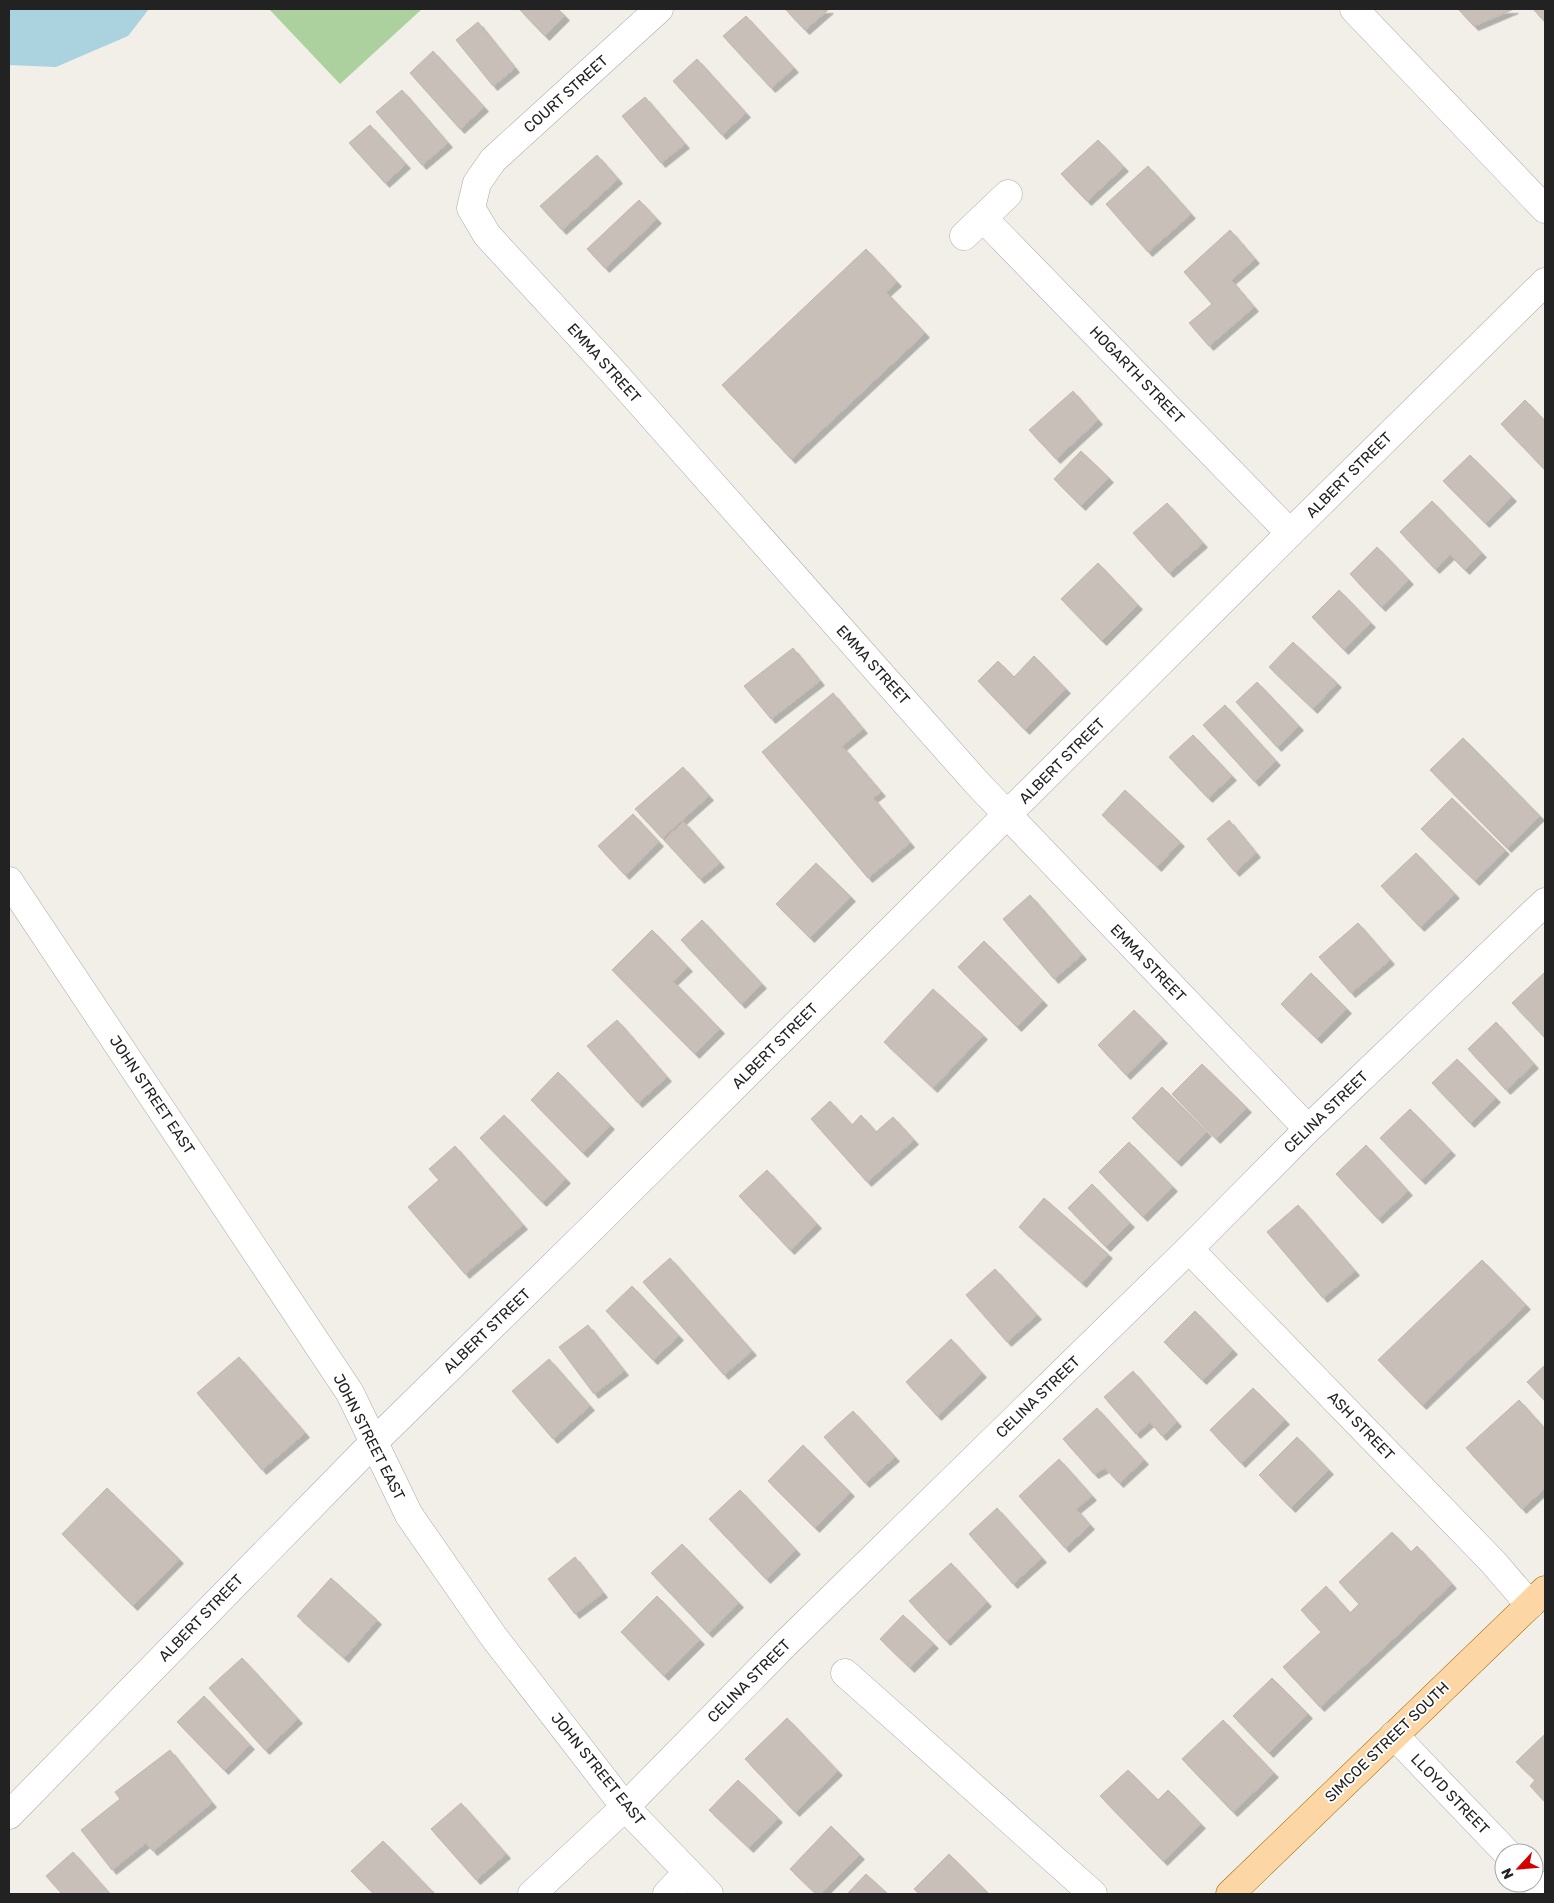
<svg xmlns="http://www.w3.org/2000/svg" width="1554" height="1903" viewBox="0 0 1554 1903" font-family="Rubik,sans-serif">
<defs>
<filter id="shadow"><feDropShadow dx="4.5" dy="4.5" stdDeviation="0" flood-color="#0004"/></filter>
</defs>
<rect width="100%" height="100%" fill="#f2efe9"/>
<!-- forest -->
<path fill="#add19e" d="M269 9H422L340 84Z"/>
<!-- water -->
<path fill="#aad3df" d="M9 9H149L128 36 56 67 9 65Z"/>
<!-- building -->
<g fill="#c7bfb8" stroke="#c4b6ab" filter="url(#shadow)">
<path d="M519 9H558L565 16 545 36Z"/>
<path d="M785 9H829L805 30Z"/>
<path d="M1458 9H1514L1474 26Z"/>
<path d="M1533 9H1545V22Z"/>
<path d="M746 16 794 68 771 88 723 36Z"/>
<path d="M478 22 515 68 493 86 456 40Z"/>
<path d="M433 51 484 107 460 129 410 73Z"/>
<path d="M697 59 746 113 722 135 673 81Z"/>
<path d="M402 90 448 143 422 165 376 112Z"/>
<path d="M645 97 685 144 661 163 622 116Z"/>
<path d="M370 125 406 164 385 183 349 143Z"/>
<path d="M1098 140 1124 167 1087 201 1061 174Z"/>
<path d="M597 155 618 179 562 230 540 206Z"/>
<path d="M1148 166 1191 214 1148 252 1106 204Z"/>
<path d="M639 200 657 219 605 268 587 249Z"/>
<path d="M1230 230 1255 259 1231 280 1254 307 1209 346 1189 323 1212 304 1184 272Z"/>
<path d="M866 249 897 282 886 292 925 333 791 459 722 385Z"/>
<path d="M1073 391 1098 420 1056 459 1029 430Z"/>
<path d="M1525 400 1545 421V470L1501 424Z"/>
<path d="M1081 451 1109 478 1081 506 1054 479Z"/>
<path d="M1470 455 1512 497 1485 523 1443 481Z"/>
<path d="M1432 501 1482 553 1465 570 1450 555 1435 569 1400 532Z"/>
<path d="M1167 503 1203 543 1169 573 1133 533Z"/>
<path d="M1377 547 1409 580 1381 607 1350 574Z"/>
<path d="M1098 563 1138 605 1102 641 1061 599Z"/>
<path d="M1339 590 1371 623 1344 650 1312 617Z"/>
<path d="M1293 642 1337 683 1313 709 1269 667Z"/>
<path d="M793 648 820 681 771 719 744 686Z"/>
<path d="M1034 656 1066 689 1025 730 978 681 998 661 1014 677Z"/>
<path d="M1257 682 1299 726 1277 747 1236 702Z"/>
<path d="M833 693 863 729 842 746 881 792 873 798 910 843 868 878 762 752Z"/>
<path d="M1225 705 1276 761 1255 782 1203 725Z"/>
<path d="M1193 735 1232 776 1208 798 1169 757Z"/>
<path d="M1463 738 1540 816 1507 848 1430 770Z"/>
<path d="M683 767 709 796 662 838 635 809Z"/>
<path d="M1125 790 1180 842 1157 867 1102 815Z"/>
<path d="M1452 798 1505 850 1475 881 1421 829Z"/>
<path d="M633 814 659 842 625 875 598 846Z"/>
<path d="M1229 820 1256 853 1235 872 1207 839Z"/>
<path d="M684 822 720 863 700 879 664 840Z"/>
<path d="M1416 853 1455 894 1420 927 1381 886Z"/>
<path d="M816 863 851 897 810 938 776 904Z"/>
<path d="M1030 895 1082 955 1054 979 1003 919Z"/>
<path d="M702 920 762 984 741 1004 681 940Z"/>
<path d="M1358 923 1390 960 1351 993 1319 957Z"/>
<path d="M652 930 688 967 673 981 720 1029 695 1054 612 970Z"/>
<path d="M984 941 1043 1001 1017 1027 958 967Z"/>
<path d="M1545 972V1038L1512 1003Z"/>
<path d="M1311 973 1347 1009 1317 1039 1281 1004Z"/>
<path d="M933 989 983 1035 933 1088 884 1042Z"/>
<path d="M1134 1010 1163 1039 1126 1075 1098 1045Z"/>
<path d="M617 1020 667 1077 638 1103 587 1046Z"/>
<path d="M1496 1022 1534 1064 1506 1090 1468 1049Z"/>
<path d="M1457 1059 1496 1098 1470 1123 1432 1083Z"/>
<path d="M1202 1064 1247 1108 1216 1139 1172 1094Z"/>
<path d="M558 1072 610 1125 583 1153 531 1100Z"/>
<path d="M1162 1087 1207 1132 1177 1162 1132 1118Z"/>
<path d="M830 1101 852 1125 861 1115 876 1132 893 1117 914 1140 867 1182 811 1119Z"/>
<path d="M1410 1109 1451 1151 1421 1180 1380 1138Z"/>
<path d="M504 1115 566 1179 542 1202 480 1138Z"/>
<path d="M1129 1142 1173 1187 1143 1217 1099 1172Z"/>
<path d="M1366 1145 1408 1191 1378 1219 1336 1174Z"/>
<path d="M455 1146 523 1225 465 1274 408 1207 439 1180 429 1169Z"/>
<path d="M767 1170 817 1224 790 1250 739 1196Z"/>
<path d="M1092 1184 1130 1223 1106 1247 1068 1208Z"/>
<path d="M1044 1198 1108 1254 1082 1283 1019 1227Z"/>
<path d="M1298 1205 1355 1271 1323 1298 1267 1232Z"/>
<path d="M670 1258 752 1351 724 1375 643 1282Z"/>
<path d="M1482 1260 1526 1305 1422 1405 1378 1360Z"/>
<path d="M995 1269 1037 1315 1007 1342 966 1295Z"/>
<path d="M632 1286 679 1336 653 1360 606 1311Z"/>
<path d="M1195 1311 1233 1350 1202 1380 1164 1342Z"/>
<path d="M588 1325 624 1371 594 1394 559 1347Z"/>
<path d="M951 1339 982 1373 937 1416 906 1382Z"/>
<path d="M239 1357 305 1433 262 1470 197 1393Z"/>
<path d="M549 1359 590 1406 553 1439 512 1391Z"/>
<path d="M1545 1365V1401L1527 1382Z"/>
<path d="M1133 1371 1177 1422 1162 1436 1150 1422 1136 1434 1104 1397Z"/>
<path d="M1253 1388 1285 1420 1241 1463 1210 1430Z"/>
<path d="M1519 1400 1545 1429V1488L1522 1509 1466 1448Z"/>
<path d="M1097 1408 1144 1460 1119 1483 1105 1468 1094 1474 1063 1439Z"/>
<path d="M853 1411 895 1457 865 1483 824 1437Z"/>
<path d="M1297 1437 1329 1470 1291 1508 1259 1475Z"/>
<path d="M803 1445 850 1492 815 1528 768 1481Z"/>
<path d="M1059 1459 1092 1496 1076 1509 1090 1525 1065 1548 1019 1496Z"/>
<path d="M107 1488 179 1559 133 1606 62 1534Z"/>
<path d="M740 1490 796 1550 766 1579 709 1519Z"/>
<path d="M997 1508 1042 1558 1013 1584 969 1534Z"/>
<path d="M1392 1532 1411 1552 1417 1546 1452 1584 1320 1707 1283 1667 1321 1632 1301 1610 1326 1586 1350 1613 1359 1604 1339 1582Z"/>
<path d="M682 1544 739 1603 708 1633 651 1573Z"/>
<path d="M575 1557 603 1593 575 1614 548 1579Z"/>
<path d="M951 1563 987 1602 946 1641 909 1601Z"/>
<path d="M331 1578 377 1620 344 1658 297 1616Z"/>
<path d="M657 1596 700 1640 664 1676 621 1632Z"/>
<path d="M903 1615 934 1644 910 1668 880 1639Z"/>
<path d="M242 1658 298 1719 265 1750 209 1688Z"/>
<path d="M1272 1678 1308 1714 1269 1753 1233 1716Z"/>
<path d="M204 1696 250 1745 224 1770 177 1722Z"/>
<path d="M787 1718 838 1771 795 1812 745 1759Z"/>
<path d="M1223 1720 1274 1773 1233 1812 1182 1759Z"/>
<path d="M1545 1734V1802L1530 1786 1535 1780 1516 1762Z"/>
<path d="M170 1750 212 1803 153 1851 146 1843 112 1870 81 1830 120 1799 115 1792Z"/>
<path d="M1128 1770 1158 1800 1168 1790 1201 1824 1163 1861 1100 1796Z"/>
<path d="M738 1780 778 1818 749 1848 709 1810Z"/>
<path d="M461 1803 506 1854 476 1880 431 1829Z"/>
<path d="M831 1826 860 1855 821 1894H816L790 1869Z"/>
<path d="M383 1841 435 1894H374L351 1871Z"/>
<path d="M73 1852 110 1894H62L46 1876Z"/>
<path d="M949 1854 989 1894H919L914 1889Z"/>
<path d="M866 1874 888 1894H847Z"/>
</g>
<g fill="none" stroke-linecap="round" stroke-linejoin="round">
<defs>
<g id="minor">
<path d="M659 9 493 160 477 183 471 208 487 235 613 372 977 783 1308 1129"/>
<path d="M1354 9 1545 209"/>
<path d="M983 218 1290 533"/>
<path d="M964 236 1008 194"/>
<path d="M9 881 350 1393 409 1515 493 1636 625 1807 709 1894"/>
<path d="M1189 1249 1493 1562 1530 1605"/>
<path d="M845 1673 1093 1894"/>
<path d="M1394 1735 1507 1853"/>
<path d="M9 1815 374 1442 599 1221 1290 533 1545 282"/>
<path d="M1534 1882 1545 1894"/>
<path d="M532 1894 625 1807 786 1643 1189 1249 1308 1129 1545 902"/>
<path d="M667 1894 688 1872"/>
</g>
<path id="major" d="M1230 1894 1545 1590"/>
</defs>
<!-- minor casing -->
<use href="#minor" stroke="#a9a9a9" stroke-width="29"/>
<!-- major casing -->
<use href="#major" stroke="#a06b00" stroke-width="29"/>
<!-- minor -->
<use href="#minor" stroke="#fff" stroke-width="28"/>
<!-- major -->
<use href="#major" stroke="#fcd6a4" stroke-width="28"/>
</g>
<g text-anchor="middle" dominant-baseline="central" stroke-width="4" stroke-linejoin="round" paint-order="stroke">
<!-- street labels -->
<g font-size="15" fill="#222" stroke="#fff">
<text transform="translate(566 94) rotate(-42)">COURT STREET</text>
<text transform="translate(604 363) rotate(48)">EMMA STREET</text>
<text transform="translate(1137 375) rotate(46)">HOGARTH STREET</text>
<text transform="translate(1349 475) rotate(-45)">ALBERT STREET</text>
<text transform="translate(873 665) rotate(48)">EMMA STREET</text>
<text transform="translate(1062 761) rotate(-45)">ALBERT STREET</text>
<text transform="translate(1148 963) rotate(46)">EMMA STREET</text>
<text transform="translate(775 1046) rotate(-45)">ALBERT STREET</text>
<text transform="translate(152 1095) rotate(56)">JOHN STREET EAST</text>
<text transform="translate(1326 1112) rotate(-44)">CELINA STREET</text>
<text transform="translate(487 1331) rotate(-44)">ALBERT STREET</text>
<text transform="translate(1038 1397) rotate(-44)">CELINA STREET</text>
<text transform="translate(1361 1426) rotate(46)">ASH STREET</text>
<text transform="translate(369 1437) rotate(63)">JOHN STREET EAST</text>
<text transform="translate(201 1618) rotate(-46)">ALBERT STREET</text>
<text transform="translate(749 1681) rotate(-45)">CELINA STREET</text>
<text transform="translate(1387 1742) rotate(-44)">SIMCOE STREET SOUTH</text>
<text transform="translate(598 1769) rotate(51)">JOHN STREET EAST</text>
<text transform="translate(1450 1794) rotate(46)">LLOYD STREET</text>
</g>
</g>
<!-- border -->
<rect width="1554" height="1903" fill="none" stroke="#222222" stroke-width="20"/>
<!-- north arrow -->
<g transform="translate(1519 1868) rotate(244)"><circle r="24" fill="#ffffff" stroke="#a7a7a7"/>
<path d="M0-4L9 19L0 12L-9 19Z" fill="#d40000"/>
<text y="-8" font-size="14" font-weight="bold" text-anchor="middle" fill="#222222">N</text>
</g>
</svg>
